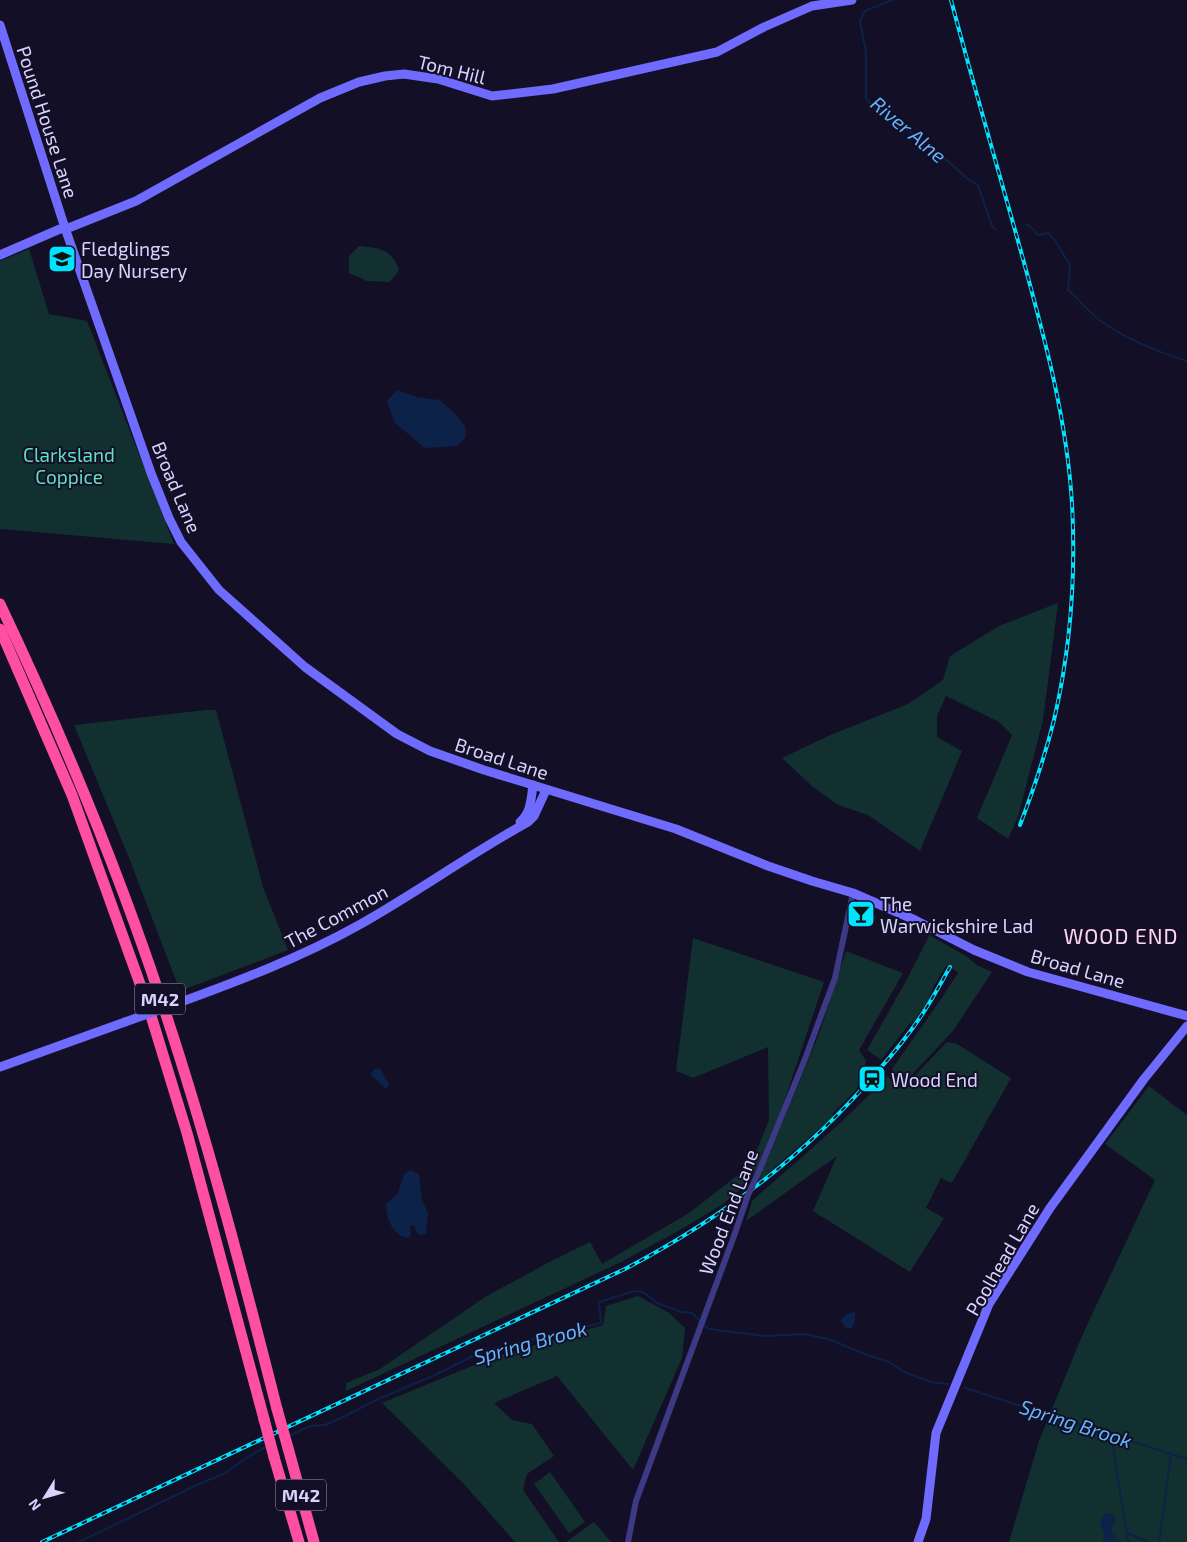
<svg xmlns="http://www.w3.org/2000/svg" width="1187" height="1542" viewBox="0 0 1187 1542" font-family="'Exo 2',sans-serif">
<rect width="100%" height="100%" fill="#130f26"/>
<!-- green -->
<g fill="#12302f">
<path d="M359 246C379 248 390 248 399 269L396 275 389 282 367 281 349 273V256Z"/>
<path d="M29 249 49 314 87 321 174 544 0 529V261Z"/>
<path d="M1058 603 1043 720 1018 817 1008 839 977 818 1012 735 999 722 946 696 937 716V737L962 751 920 851 868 815 838 805 813 787 782 758 828 736 908 704 943 680 950 656 999 626Z"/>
<path d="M206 710H216L263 887 288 950 180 991 129 858 74 725Z"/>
<path d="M930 934 931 936 966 956 977 965 992 972 953 1031 902 1085 893 1075 894 1073 892 1069 941 999 958 973 952 968 946 966 933 987 928 1002 912 1024 910 1023 881 1060 867 1050 905 983Z"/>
<path d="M693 938 824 982 785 1099 761 1162 748 1183 723 1204 680 1230 621 1262 346 1391V1383L380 1369 485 1297 551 1261 590 1242 602 1264 689 1213 751 1165 769 1120 768 1047 693 1078 676 1071Z"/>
<path d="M846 951 903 973 859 1050 866 1061 857 1089 832 1114 834 1116 758 1182 819 1034Z"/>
<path d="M947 1042 957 1044 1011 1078 952 1183 941 1178 926 1208 944 1218 910 1272 813 1211 837 1156 746 1221 752 1201C790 1167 830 1134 866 1098 873 1090 882 1085 887 1076L902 1089Z"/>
<path d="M1149 1086 1187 1115V1542H1009L1039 1441 1081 1338 1155 1180 1105 1144Z"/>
<path d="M638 1296 669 1313 685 1328 682 1358 633 1470 557 1376 494 1403 512 1420 532 1424 554 1456 527 1474 523 1490 559 1542H515L463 1483 382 1403 494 1357 603 1325 606 1306Z"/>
<path d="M550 1472 585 1522 569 1533 534 1484Z"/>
<path d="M594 1522 611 1542H566Z"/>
</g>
<!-- water -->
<g fill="#0c2248">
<path d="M397 390 417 397 439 400 456 414 465 426 466 437 458 446 425 448 395 423 387 401Z"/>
<path d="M380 1068 389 1084 386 1089 376 1080 370 1074 375 1069Z"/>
<path d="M410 1170 419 1174 422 1200 428 1213 426 1234 421 1235 416 1232 414 1225 410 1227 411 1234 409 1238C393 1237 386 1218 386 1204L398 1193 404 1174Z"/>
<path d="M855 1312C856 1318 855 1326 850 1329L846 1328 841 1321C843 1316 849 1312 855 1312Z"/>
<path d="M1105 1513 1113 1514C1117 1520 1114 1523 1111 1529L1112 1533 1120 1542H1103L1104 1535 1100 1521Z"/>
</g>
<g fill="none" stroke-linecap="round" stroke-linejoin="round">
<!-- stream -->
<g stroke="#0c2248" stroke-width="2">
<path d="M892 0 865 11 860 21 866 52V99L875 108 885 111 895 120 942 156 969 180 978 185 992 226 996 230"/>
<path d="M1026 224 1034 230 1038 235 1048 233 1054 239 1070 265 1068 290C1079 299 1091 315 1102 322 1127 339 1158 352 1187 361"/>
<path d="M704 1325 709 1329 766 1336 805 1334 831 1340 862 1353 889 1362 903 1371 917 1377 931 1382 948 1384"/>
<path d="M965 1388 1187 1459"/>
<path d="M1111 1434 1128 1542"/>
<path d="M289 1436 310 1426 325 1425 345 1416 376 1400 435 1375 483 1351 601 1323 599 1302 631 1292 640 1291 646 1294 657 1303 681 1312 692 1313 701 1322"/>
<path d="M1127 1533 1148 1542"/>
<path d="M79 1542 201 1483 224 1474 249 1456 266 1447"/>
<path d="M1159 1542 1171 1454"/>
</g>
<!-- street -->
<g stroke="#3d3a85" stroke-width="6">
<path d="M760 1169 805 1059 835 978 853 893"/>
<path d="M628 1542 636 1501 734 1236"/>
</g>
<!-- secondary -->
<g stroke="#6f6bff" stroke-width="9">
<path d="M0 25 65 228 151 473 169 518 181 542 219 590 305 667 397 734 430 751 484 770 676 829 768 866 812 881 853 893 915 920 974 950 1028 972 1187 1016"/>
<path d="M0 255 60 229 71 227 136 201 320 98 359 82 385 76 404 74 438 79 492 96 553 89 717 52 764 27 812 6 852 0"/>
<path d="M520 822C531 813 531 799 533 785"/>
<path d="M173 1005C236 982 300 958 359 925 416 893 470 854 528 822L534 816 546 790"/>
<path d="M0 1067 125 1022"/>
<path d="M918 1542 926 1519 936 1433 989 1304 1050 1208 1144 1079 1187 1026"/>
</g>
<!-- highway -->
<g stroke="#ff4fa3" stroke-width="11">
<path d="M0 604C66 743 125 886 172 1033 212 1157 245 1283 277 1409"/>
<path d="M0 629 72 795 148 1006 187 1133 264 1419"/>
<path d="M288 1448 314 1542"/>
<path d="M274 1457 299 1542"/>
</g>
<defs>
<g id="rail">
<path d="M951 0C974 87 999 172 1023 259 1045 340 1067 420 1072 504 1076 575 1070 651 1054 720 1045 756 1033 791 1020 825"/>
<path d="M42 1542 625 1269C721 1219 806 1155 876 1073 894 1053 911 1032 925 1010 934 996 942 981 950 967"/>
</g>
</defs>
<!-- rail casing -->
<use href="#rail" stroke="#00e5ff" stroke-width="4"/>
<!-- rail -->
<use href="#rail" stroke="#130f26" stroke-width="2" stroke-dasharray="5.5" stroke-linecap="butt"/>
<!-- street-bridge -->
<path stroke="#3d3a85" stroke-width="6" d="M734 1236 748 1195 760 1169"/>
<!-- secondary-bridge -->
<path stroke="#6f6bff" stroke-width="9" d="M125 1022 173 1005"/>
<!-- highway-bridge -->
<g stroke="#ff4fa3" stroke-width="11">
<path d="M277 1409 288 1448"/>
<path d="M264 1419 274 1457"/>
</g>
</g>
<!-- icons -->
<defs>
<symbol id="school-square" viewBox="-11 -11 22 22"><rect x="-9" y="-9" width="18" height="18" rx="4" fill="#00e5ff" stroke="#130f26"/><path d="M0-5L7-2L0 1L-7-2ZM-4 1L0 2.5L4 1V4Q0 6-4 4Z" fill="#111"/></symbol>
<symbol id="bar-square" viewBox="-11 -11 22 22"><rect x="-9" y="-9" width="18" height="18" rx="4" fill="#00e5ff" stroke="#130f26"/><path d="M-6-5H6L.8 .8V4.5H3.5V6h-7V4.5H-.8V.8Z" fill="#111"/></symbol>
<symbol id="station-square" viewBox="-11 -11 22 22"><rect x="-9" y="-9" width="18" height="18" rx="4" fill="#00e5ff" stroke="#130f26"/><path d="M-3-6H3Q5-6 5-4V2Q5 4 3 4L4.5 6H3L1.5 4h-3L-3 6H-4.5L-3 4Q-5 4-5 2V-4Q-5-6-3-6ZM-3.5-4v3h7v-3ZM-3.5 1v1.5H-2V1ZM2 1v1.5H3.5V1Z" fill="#111"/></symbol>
</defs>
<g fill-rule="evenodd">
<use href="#school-square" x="46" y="243" width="32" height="32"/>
<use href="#bar-square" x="845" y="898" width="32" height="32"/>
<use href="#station-square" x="856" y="1063" width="32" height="32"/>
</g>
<g text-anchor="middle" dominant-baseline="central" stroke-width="4" stroke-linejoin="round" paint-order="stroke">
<!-- shield labels -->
<g fill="#130f26" stroke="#9e99be" stroke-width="1">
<rect x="135" y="983.5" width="50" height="31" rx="4"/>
<rect x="276" y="1479.5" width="50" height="31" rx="4"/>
</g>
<g font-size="18" font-weight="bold" fill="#d9d4ff">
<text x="160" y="999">M42</text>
<text x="301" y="1495">M42</text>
</g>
<!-- street labels -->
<g font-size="19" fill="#d9d4ff" stroke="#130f26">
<text transform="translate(452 69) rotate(14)">Tom Hill</text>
<text transform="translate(48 122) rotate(72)">Pound House Lane</text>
<text transform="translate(177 487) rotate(67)">Broad Lane</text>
<text transform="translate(502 758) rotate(18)">Broad Lane</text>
<text transform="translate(336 916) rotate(-28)">The Common</text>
<text transform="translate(1078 968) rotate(16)">Broad Lane</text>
<text transform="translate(728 1212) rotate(-69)">Wood End Lane</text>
<text transform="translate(1002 1259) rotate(-60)">Poolhead Lane</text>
</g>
<!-- poi labels -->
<g font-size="19" fill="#d9d4ff" stroke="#130f26" text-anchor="start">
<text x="81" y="248">Fledglings<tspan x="81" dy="22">Day Nursery</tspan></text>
<text x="880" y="903">The<tspan x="880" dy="22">Warwickshire Lad</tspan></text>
<text x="891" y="1079">Wood End</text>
</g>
<!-- park labels -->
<g font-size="19" fill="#5fe0c0" stroke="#130f26">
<text x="69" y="454">Clarksland<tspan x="69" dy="22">Coppice</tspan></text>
</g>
<!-- water labels -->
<g font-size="20" font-style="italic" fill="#62b6ff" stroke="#130f26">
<text transform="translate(909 129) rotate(40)">River Alne</text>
<text transform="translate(530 1342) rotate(-15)">Spring Brook</text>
<text transform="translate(1076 1423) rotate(18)">Spring Brook</text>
</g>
<!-- quarter labels -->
<g font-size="21" letter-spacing="1" fill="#ffd6f0" stroke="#130f26">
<text x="1121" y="935">WOOD END</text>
</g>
</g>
<!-- north arrow -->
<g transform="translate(45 1497) rotate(233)" stroke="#130f26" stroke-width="4" paint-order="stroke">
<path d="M0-4L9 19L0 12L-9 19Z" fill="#d9d4ff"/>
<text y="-8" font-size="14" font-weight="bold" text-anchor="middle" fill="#d9d4ff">N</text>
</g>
</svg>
